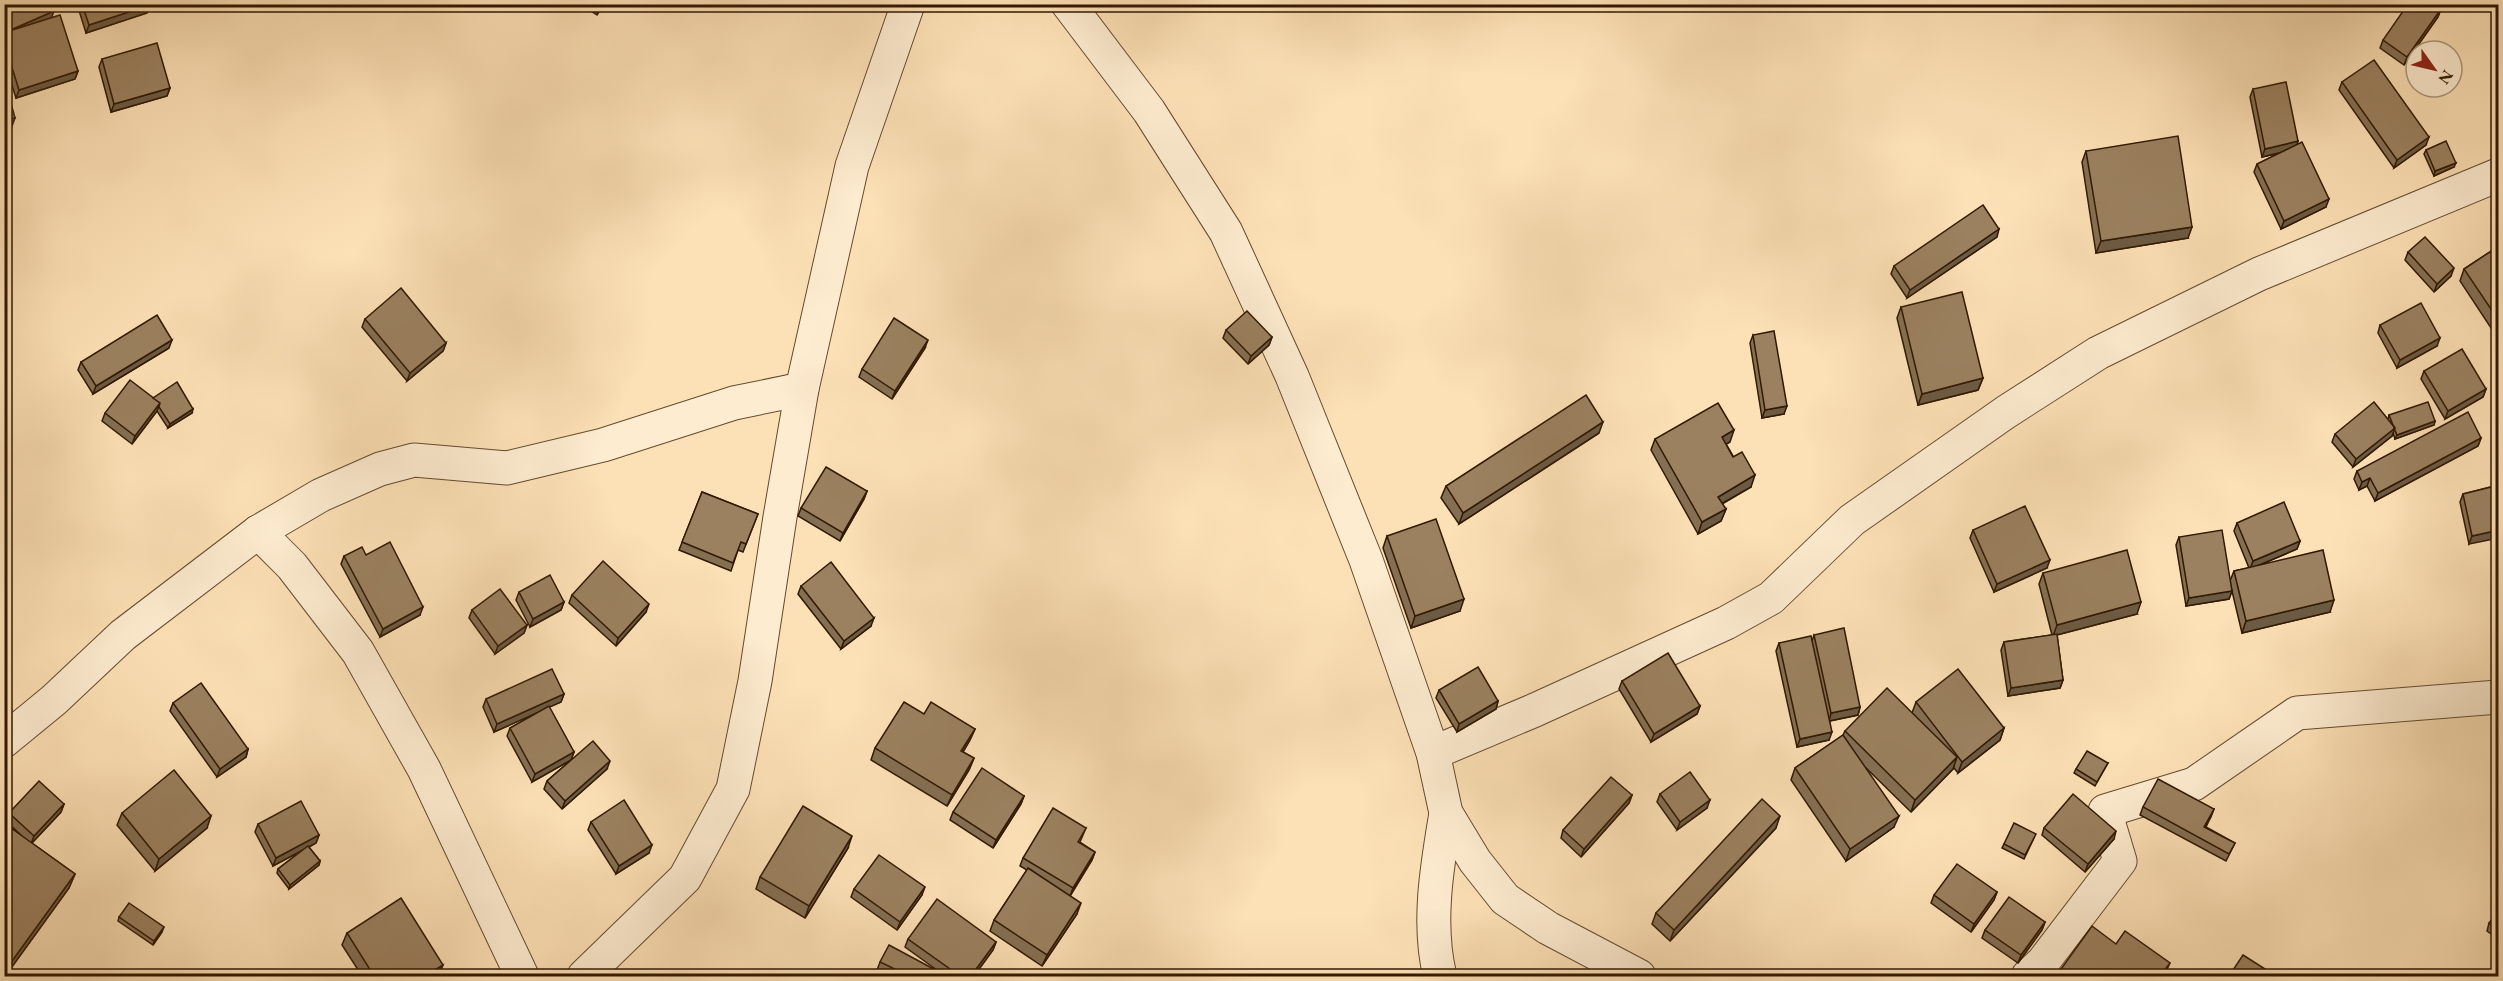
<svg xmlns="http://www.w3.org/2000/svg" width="2503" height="981" viewBox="0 0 2503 981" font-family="'EB Garamond',serif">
<rect width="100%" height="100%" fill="#fde1b6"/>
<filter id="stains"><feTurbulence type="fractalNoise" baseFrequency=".00333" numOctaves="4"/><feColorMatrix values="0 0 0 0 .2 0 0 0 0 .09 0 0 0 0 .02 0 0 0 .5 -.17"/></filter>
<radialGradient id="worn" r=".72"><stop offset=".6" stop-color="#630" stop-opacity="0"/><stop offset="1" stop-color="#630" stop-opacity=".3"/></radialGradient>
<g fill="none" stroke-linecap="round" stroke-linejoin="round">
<defs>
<g id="minor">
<path d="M1068 4 1149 111 1226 232 1292 376 1366 560 1433 753 1446 813 1475 861 1505 899 1548 928 1639 976"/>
<path d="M258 532 292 566 358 652 424 769 522 976"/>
<path d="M4 741 54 700 123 635 258 532 321 495 380 469 414 460 507 468 603 445 734 403 802 389"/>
<path d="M1433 753 1535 710 1726 623 1771 598 1852 520 2006 412 2098 353 2259 274 2498 175"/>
<path d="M584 976 685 878 733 789 755 681 780 517 802 389 852 166 908 4"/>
<path d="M1440 976C1427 924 1437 866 1446 813"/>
<path d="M2028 976 2043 962 2120 861 2105 811 2194 784 2297 713 2498 697"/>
</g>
</defs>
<!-- minor casing -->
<use href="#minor" stroke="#644b2f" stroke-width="35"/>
<!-- minor -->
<use href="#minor" stroke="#feecd0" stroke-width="33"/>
</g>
<!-- wall -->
<g fill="#856f53" stroke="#311902" stroke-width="1.5">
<path d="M4 4 51 18 78 71 75 79 16 98 4 60Z"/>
<path d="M77 4H150L147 13 86 33Z"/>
<path d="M580 4H603L597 15Z"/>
<path d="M2441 9 2438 17 2404 65 2380 48 2383 40Z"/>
<path d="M102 59 170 88 167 96 111 112 99 67Z"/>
<path d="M2342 82 2426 145 2394 168 2339 90Z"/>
<path d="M2253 89 2298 141 2297 144 2326 207 2281 229 2254 172 2257 164 2280 153 2262 157 2250 97Z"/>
<path d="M2426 150 2454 167 2434 176 2424 154Z"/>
<path d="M2086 151 2188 238 2096 253 2082 162Z"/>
<path d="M1997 237 1907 298 1891 274 1894 266Z"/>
<path d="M2499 246V336L2497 337 2460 281 2464 269Z"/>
<path d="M2408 252 2451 276 2434 292 2405 260Z"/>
<path d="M1901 307 1983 378 1978 390 1918 405 1897 318Z"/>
<path d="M365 319 446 343 443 351 407 381 362 327Z"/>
<path d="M2380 325 2437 346 2397 368 2378 333Z"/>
<path d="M1226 330 1272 337 1269 345 1248 364 1223 338Z"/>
<path d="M1753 335 1784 414 1762 418 1750 343Z"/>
<path d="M169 348 93 394 78 370 81 362Z"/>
<path d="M925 348 892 399 859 377 862 369Z"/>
<path d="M2424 371 2486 389 2483 397 2445 419 2421 379Z"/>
<path d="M153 398 192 413 168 428 157 411 132 444 102 421 105 413Z"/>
<path d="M2389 415 2435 421 2434 425 2395 439 2393 433 2392 436 2353 467 2332 442 2335 434 2388 419Z"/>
<path d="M1599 433 1459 524 1441 498 1446 486Z"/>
<path d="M2481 438 2478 446 2375 501 2367 486 2359 490 2354 479 2357 471Z"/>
<path d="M1655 439 1730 442 1726 444 1751 487 1722 504 1726 509 1721 521 1698 534 1651 450Z"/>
<path d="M2499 485 2469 544 2460 502 2463 494Z"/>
<path d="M867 491 864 499 840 541 798 516 801 508Z"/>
<path d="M702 492 758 514 743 552 738 550 731 571 679 550Z"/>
<path d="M2237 523 2300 541 2297 549 2257 566 2330 612 2242 633 2232 591 2229 599 2186 606 2176 545 2179 537 2230 581 2234 571 2249 568 2234 531Z"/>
<path d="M1973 530 2047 568 1994 592 1970 538Z"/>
<path d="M1387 536 1460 611 1411 628 1383 548Z"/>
<path d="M366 555 420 615 380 637 341 564 344 556Z"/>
<path d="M2043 573 2137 614 2057 635 2063 680 2060 688 2008 696 2001 650 2004 642 2052 635 2039 584Z"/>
<path d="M801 586 871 626 841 649 798 594Z"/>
<path d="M519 592 564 602 561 610 530 627 516 600Z"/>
<path d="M572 595 646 612 616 646 569 603Z"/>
<path d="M472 610 527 625 524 633 495 654 469 618Z"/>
<path d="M1814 635 1860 707 1858 715 1830 721 1829 740 1797 747 1776 651 1779 643 1812 641Z"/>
<path d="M1622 681 1700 706 1697 714 1651 742 1619 689Z"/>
<path d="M1439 690 1498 701 1496 709 1457 732 1436 698Z"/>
<path d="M564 694 561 702 549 707 574 752 571 760 607 769 562 809 544 789 547 781 571 760 532 782 507 736 510 728 541 711 494 732 483 707 486 699Z"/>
<path d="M1916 702 2004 728 2000 740 1958 773 1954 768 1911 812 1865 767 1894 827 1846 861 1791 780 1795 768 1843 735 1845 731 1912 713Z"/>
<path d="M173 703 248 749 246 757 217 777 170 711Z"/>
<path d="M924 714 975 729 970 740 963 752 974 758 969 770 947 806 871 760 875 748Z"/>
<path d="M2108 763 2095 786 2074 773 2076 769Z"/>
<path d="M1660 794 1707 808 1677 830 1657 802Z"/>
<path d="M1632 795 1629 803 1581 857 1561 838 1563 830Z"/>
<path d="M1024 796 1021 804 993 848 950 820 953 812Z"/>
<path d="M64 804 61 812 32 843 75 874 69 888 6 975 4 974V823L22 836 6 821 9 813Z"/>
<path d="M2143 807 2214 809 2206 827 2235 843 2226 861 2140 815Z"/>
<path d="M122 813 207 828 155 871 117 825Z"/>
<path d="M591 822 649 853 616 874 588 830Z"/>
<path d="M258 824 319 835 316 843 309 847 320 861 319 865 289 889 277 873 278 869 301 851 273 866 255 832Z"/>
<path d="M1086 828 1080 842 1095 852 1092 860 1070 896 1077 914 1042 966 990 931 994 920 1027 870 1020 866 1023 858Z"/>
<path d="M1776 828 1670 941 1652 924 1656 913Z"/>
<path d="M2044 828 2114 839 2085 872 2042 835Z"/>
<path d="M2034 838 2024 859 2002 848 2004 844Z"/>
<path d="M848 848 805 918 756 889 760 877Z"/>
<path d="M854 889 922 895 897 930 851 897Z"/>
<path d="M1997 892 1994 900 1971 932 1931 903 1934 895Z"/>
<path d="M2499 911V940L2487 931 2489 923Z"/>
<path d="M119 917 162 932 153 945 118 921Z"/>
<path d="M2045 922 2042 930 2018 963 1982 938 1985 930Z"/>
<path d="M347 933 439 976H362L342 945Z"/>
<path d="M908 939 996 942 993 950 974 976H946L943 974 942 976H890L877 970 880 962 941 973 905 947Z"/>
</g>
<!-- shaded-wall -->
<g fill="#6c5a43" stroke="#311902" stroke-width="1.5">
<path d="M601 4H603L597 15 600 7Z"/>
<path d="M150 5 147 13 86 33 89 25Z"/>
<path d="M2441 9 2438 17 2404 65 2407 57Z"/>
<path d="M54 11 51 19 6 32Z"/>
<path d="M78 71 75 79 16 98 19 90Z"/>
<path d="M170 88 167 96 111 112 114 104Z"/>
<path d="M15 118 11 129 4 131V120Z"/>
<path d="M2429 137 2426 145 2394 168 2397 160Z"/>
<path d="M2298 141 2296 149 2262 157 2265 149Z"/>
<path d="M2456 163 2454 167 2434 176 2435 171Z"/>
<path d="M2329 199 2326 207 2281 229 2284 221Z"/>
<path d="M2192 227 2188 238 2096 253 2101 241Z"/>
<path d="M1999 229 1997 237 1907 298 1910 290Z"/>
<path d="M2454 268 2451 276 2434 292 2437 284Z"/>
<path d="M1272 337 1269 345 1248 364 1251 356Z"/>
<path d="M2440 338 2437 346 2397 368 2400 360Z"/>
<path d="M172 340 169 348 93 394 96 386Z"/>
<path d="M928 340 925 348 892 399 895 391Z"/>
<path d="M446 343 443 351 407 381 410 373Z"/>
<path d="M1983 378 1978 390 1918 405 1922 394Z"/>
<path d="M2486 389 2483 397 2445 419 2448 411Z"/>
<path d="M160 403 157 411 132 444 135 436Z"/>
<path d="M1787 406 1784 414 1762 418 1765 410Z"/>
<path d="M193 409 192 413 168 428 170 424Z"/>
<path d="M2435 421 2434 425 2395 439 2397 435Z"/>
<path d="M1603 422 1599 433 1459 524 1463 513Z"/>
<path d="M2395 428 2392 436 2353 467 2356 459Z"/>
<path d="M1734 430 1730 442 1717 449 1722 437Z"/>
<path d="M2481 438 2478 446 2375 501 2378 493Z"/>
<path d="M1755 475 1751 487 1714 508 1718 497Z"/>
<path d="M2370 478 2367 486 2359 490 2362 482Z"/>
<path d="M867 491 864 499 840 541 843 533Z"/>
<path d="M1726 509 1721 521 1698 534 1702 522Z"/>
<path d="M2499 530V538L2469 544 2472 536Z"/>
<path d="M2300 541 2297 549 2250 569 2253 561Z"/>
<path d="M2050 560 2047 568 1994 592 1997 584Z"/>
<path d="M2232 591 2229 599 2186 606 2189 598Z"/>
<path d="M1464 599 1460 611 1411 628 1415 616Z"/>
<path d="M2334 600 2330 612 2242 633 2246 621Z"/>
<path d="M564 602 561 610 530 627 533 619Z"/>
<path d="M2141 602 2137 614 2053 636 2057 625Z"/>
<path d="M649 604 646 612 616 646 618 638Z"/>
<path d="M423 607 420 615 380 637 383 629Z"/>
<path d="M874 618 871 626 841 649 844 641Z"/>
<path d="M527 625 524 633 495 654 498 646Z"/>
<path d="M2063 680 2060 688 2008 696 2011 688Z"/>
<path d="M564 694 561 702 494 732 497 724Z"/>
<path d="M1498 701 1496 709 1457 732 1459 724Z"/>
<path d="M1700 706 1697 714 1651 742 1654 734Z"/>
<path d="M1860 707 1858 715 1829 721 1831 713Z"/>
<path d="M2004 728 2000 740 1958 773 1962 762Z"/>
<path d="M975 729 970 740 957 762 961 751Z"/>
<path d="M1832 732 1829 740 1797 747 1800 739Z"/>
<path d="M248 749 246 757 217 777 220 769Z"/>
<path d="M574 752 571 760 532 782 535 774Z"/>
<path d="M1957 757 1953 769 1911 812 1915 800Z"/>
<path d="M974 758 969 770 947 806 952 795Z"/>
<path d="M610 761 607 769 562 809 565 801Z"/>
<path d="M1632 795 1629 803 1581 857 1584 849Z"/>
<path d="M1024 796 1021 804 993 848 996 840Z"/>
<path d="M1710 800 1707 808 1677 830 1680 822Z"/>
<path d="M64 804 61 812 31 844 34 836Z"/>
<path d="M2214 809 2211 817 2201 835 2204 827Z"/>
<path d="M211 816 207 828 155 871 159 859Z"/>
<path d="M1780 816 1776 828 1670 941 1674 930Z"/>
<path d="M1899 816 1894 827 1846 861 1850 849Z"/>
<path d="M2116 831 2114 839 2085 872 2088 864Z"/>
<path d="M319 835 316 843 273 866 276 858Z"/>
<path d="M852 836 848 848 805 918 809 906Z"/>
<path d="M652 845 649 853 616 874 619 866Z"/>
<path d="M1095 852 1092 860 1070 896 1073 888Z"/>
<path d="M320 861 319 865 289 889 290 885Z"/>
<path d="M75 874 69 888 6 975 12 961Z"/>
<path d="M925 887 922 895 897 930 900 922Z"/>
<path d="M1997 892 1994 900 1971 932 1974 924Z"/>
<path d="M1081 903 1077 914 1042 966 1047 955Z"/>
<path d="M2045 922 2042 930 2018 963 2021 955Z"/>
<path d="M164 927 162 932 153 945 154 941Z"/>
<path d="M996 942 993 950 974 976H971Z"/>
<path d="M2170 963 2164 976H2160Z"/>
<path d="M443 965 439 976H425Z"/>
</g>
<!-- building -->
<g fill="#9b8160" stroke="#311902" stroke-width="1.5">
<path d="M4 4H51L54 11 6 32 60 15 78 71 19 90 4 42Z"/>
<path d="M82 4H150V5L89 25Z"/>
<path d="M2408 4H2435L2441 9 2407 57 2383 40Z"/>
<path d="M157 43 170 88 114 104 102 59Z"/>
<path d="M2374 60 2429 137 2397 160 2342 82Z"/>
<path d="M4 78 15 118 4 120Z"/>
<path d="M2286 82 2298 141 2265 149 2253 89Z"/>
<path d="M2178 136 2192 227 2101 241 2086 151Z"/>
<path d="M2446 141 2456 163 2435 171 2426 150Z"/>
<path d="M2302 142 2329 199 2284 221 2257 164Z"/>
<path d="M1983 205 1999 229 1910 290 1894 266Z"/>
<path d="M2425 237 2454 268 2437 284 2408 252Z"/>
<path d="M2499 246V321L2464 269Z"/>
<path d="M401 288 446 343 410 373 365 319Z"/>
<path d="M1962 292 1983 378 1922 394 1901 307Z"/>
<path d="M2421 303 2440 338 2400 360 2380 325Z"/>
<path d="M1247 311 1272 337 1251 356 1226 330Z"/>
<path d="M157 315 172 340 96 386 81 362Z"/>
<path d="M894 318 928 340 895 391 862 369Z"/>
<path d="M1774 331 1787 406 1765 410 1753 335Z"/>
<path d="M2462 349 2486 389 2448 411 2424 371Z"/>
<path d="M130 380 160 403 135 436 105 413Z"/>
<path d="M177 382 193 409 170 424 159 407 160 403 153 398Z"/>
<path d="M1586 395 1603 422 1463 513 1446 486Z"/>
<path d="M2374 402 2395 428 2356 459 2335 434Z"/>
<path d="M2428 402 2435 421 2397 435 2394 428H2395L2393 425 2389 415Z"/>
<path d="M1718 403 1734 430 1722 437 1733 457 1742 452 1755 475 1718 497 1726 509 1702 522 1655 439Z"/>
<path d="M2468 412 2481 438 2378 493 2370 478 2362 482 2357 471Z"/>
<path d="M826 467 867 491 843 533 801 508Z"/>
<path d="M2499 485V530L2472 536 2463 494Z"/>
<path d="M702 492 758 514 746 544 741 542 733 563 682 542Z"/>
<path d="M2284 502 2300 541 2253 561 2237 523Z"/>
<path d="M2025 506 2050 560 1997 584 1973 530Z"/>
<path d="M1436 519 1464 599 1415 616 1387 536Z"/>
<path d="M2222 530 2232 591 2189 598 2179 537Z"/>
<path d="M390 542 423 607 383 629 344 556 362 547 366 555Z"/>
<path d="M2127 550 2141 602 2057 625 2043 573Z"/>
<path d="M2323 550 2334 600 2246 621 2234 571Z"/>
<path d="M603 561 649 604 618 638 572 595Z"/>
<path d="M831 562 874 618 844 641 801 586Z"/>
<path d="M550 575 564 602 533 619 519 592Z"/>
<path d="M500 589 527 625 498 646 472 610Z"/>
<path d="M1844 628 1860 707 1831 713 1814 635Z"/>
<path d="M2057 634 2063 680 2011 688 2004 642Z"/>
<path d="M1811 636 1832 732 1800 739 1779 643Z"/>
<path d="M1668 653 1700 706 1654 734 1622 681Z"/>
<path d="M1478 667 1498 701 1459 724 1439 690Z"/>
<path d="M552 669 564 694 497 724 486 699Z"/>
<path d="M1958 669 2004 728 1962 762 1916 702Z"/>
<path d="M201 683 248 749 220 769 173 703Z"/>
<path d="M1887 688 1957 757 1915 800 1845 731Z"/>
<path d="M904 702 924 714 931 702 975 729 961 751 974 758 952 795 875 748Z"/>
<path d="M549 706 574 752 535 774 510 728Z"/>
<path d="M1843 735 1899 816 1850 849 1795 768Z"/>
<path d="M593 741 610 761 565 801 547 781Z"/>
<path d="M2087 751 2108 763 2097 782 2076 769Z"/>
<path d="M982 768 1024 796 996 840 953 812Z"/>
<path d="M174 770 211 816 159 859 122 813Z"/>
<path d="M1690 772 1710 800 1680 822 1660 794Z"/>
<path d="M1611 777 1632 795 1584 849 1563 830Z"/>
<path d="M2158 779 2214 809 2204 827 2235 843 2229 854 2143 807Z"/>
<path d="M39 781 64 804 34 836 9 813Z"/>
<path d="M2073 794 2116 831 2088 864 2044 828Z"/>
<path d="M1762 799 1780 816 1674 930 1656 913Z"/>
<path d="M624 800 652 845 619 866 591 822Z"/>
<path d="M301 801 319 835 276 858 258 824Z"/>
<path d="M803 806 852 836 809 906 760 877Z"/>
<path d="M1053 808 1086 828 1078 842 1095 852 1073 888 1023 858Z"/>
<path d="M4 823 75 874 12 961 4 955Z"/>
<path d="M2014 823 2036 834 2025 855 2004 844Z"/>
<path d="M308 846 320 861 290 885 278 869Z"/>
<path d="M879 855 925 887 900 922 854 889Z"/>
<path d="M1957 864 1997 892 1974 924 1934 895Z"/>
<path d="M1028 868 1081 903 1047 955 994 920Z"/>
<path d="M2009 897 2045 922 2021 955 1985 930Z"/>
<path d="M401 898 443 965 425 976H374L347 933Z"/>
<path d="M937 899 996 942 971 976H960L908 939Z"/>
<path d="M129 903 164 927 154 941 119 917Z"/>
<path d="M2499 911V930L2489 923Z"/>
<path d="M2092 926 2116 944 2125 931 2170 963 2160 976H2056Z"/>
<path d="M889 945 943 974 941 976H909L880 962Z"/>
<path d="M2243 955 2276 976H2229Z"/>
</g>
<!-- margin -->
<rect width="2503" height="981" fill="none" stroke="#fde1b6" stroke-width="24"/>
<rect x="6" y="6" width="2491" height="969" fill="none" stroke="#311902" stroke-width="3"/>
<rect x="12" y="12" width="2479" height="957" fill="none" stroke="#311902" stroke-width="1.5"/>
<!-- north arrow -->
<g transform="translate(2434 69) rotate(124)"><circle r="28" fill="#feecd0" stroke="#ac987e" stroke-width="1.5"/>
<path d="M0-4.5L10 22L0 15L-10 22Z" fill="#8f2418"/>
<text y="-9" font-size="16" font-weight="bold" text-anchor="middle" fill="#311902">N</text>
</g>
<rect width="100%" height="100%" filter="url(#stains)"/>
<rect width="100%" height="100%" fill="url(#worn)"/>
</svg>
